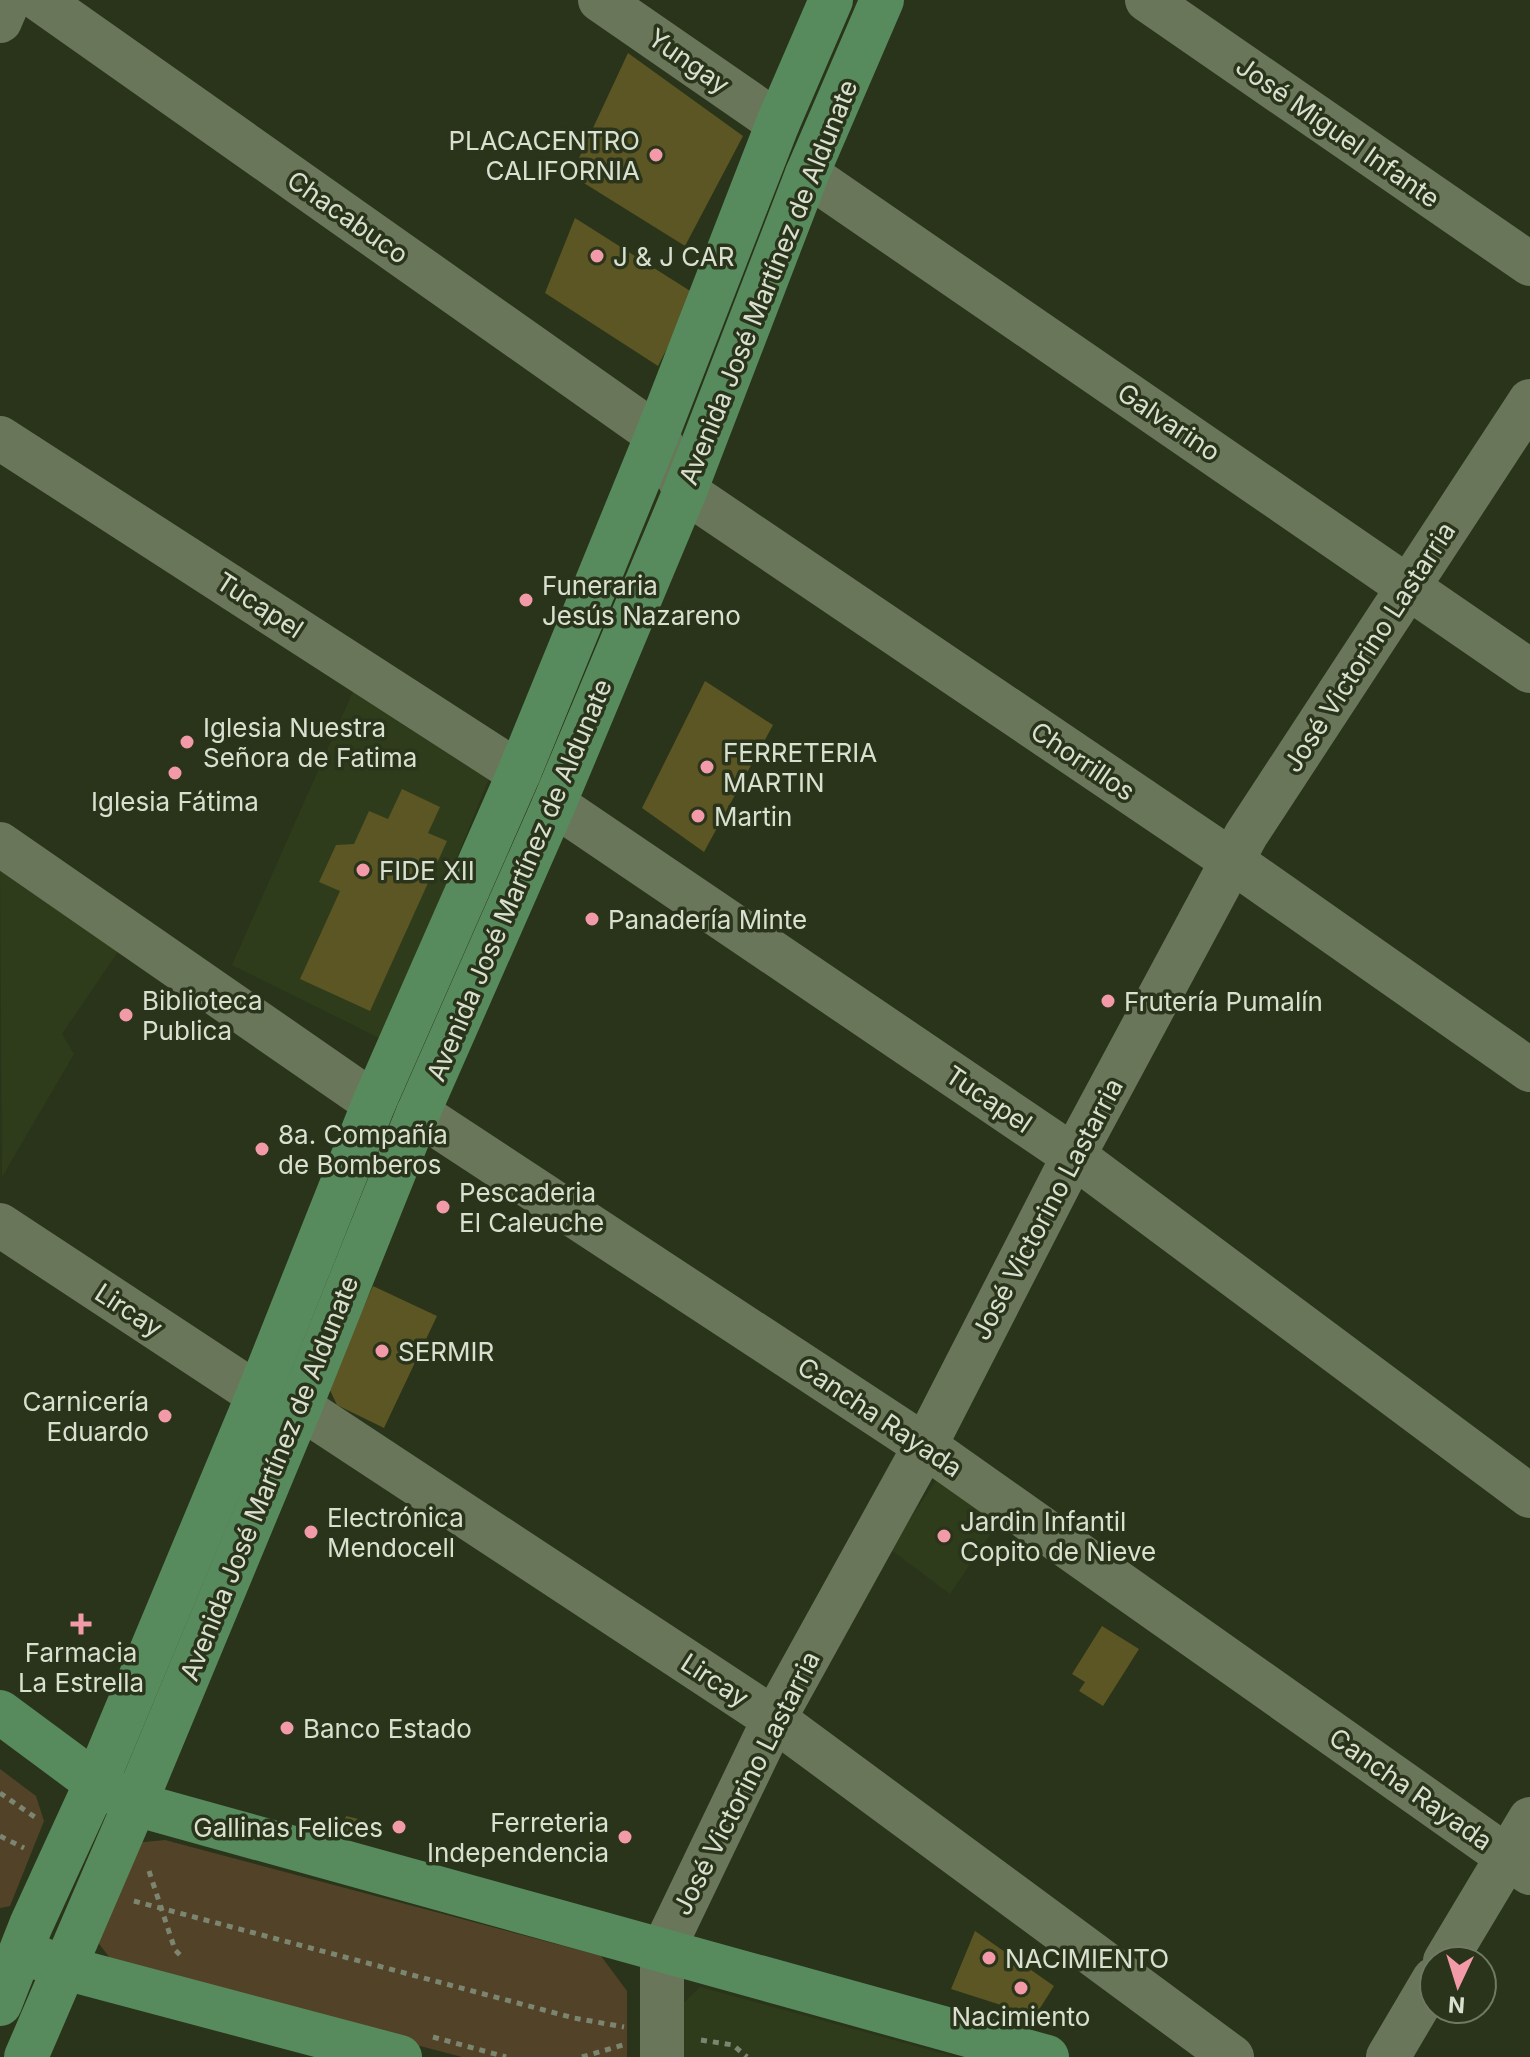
<svg xmlns="http://www.w3.org/2000/svg" width="1530" height="2057" viewBox="0 0 1530 2057" font-family="Inter,sans-serif">
<rect width="100%" height="100%" fill="#29341a"/>
<!-- built -->
<g fill="#2f3c1b">
<path d="M355 687 490 776 383 1040 232 965Z"/>
<path d="M0 861 119 950 62 1034 74 1054 2 1177Z"/>
<path d="M937 1479 998 1523 950 1594 890 1549Z"/>
<path d="M700 1987 956 2057H677V2009Z"/>
</g>
<!-- green -->
<g fill="#524328">
<path d="M0 1769 36 1796 44 1821 10 1906 0 1908Z"/>
<path d="M165 1840 601 1956 627 1991V2057H462L116 1966 97 1941 134 1843Z"/>
</g>
<!-- building -->
<g fill="#5b5623">
<path d="M628 53 743 136 685 246 571 175Z"/>
<path d="M575 218 695 294 658 366 545 293Z"/>
<path d="M705 681 773 725 704 852 642 808Z"/>
<path d="M402 789 440 807 428 833 447 841 370 1011 300 979 340 891 319 882 336 845 354 844 369 811 388 819Z"/>
<path d="M373 1286 437 1316 384 1428 337 1405 328 1386Z"/>
<path d="M1102 1626 1139 1649 1103 1706 1079 1691 1085 1682 1072 1674Z"/>
<path d="M346 1816 367 1821 362 1840 341 1832Z"/>
<path d="M975 1931 1054 1986 1035 2016 951 1989Z"/>
</g>
<g fill="none" stroke-linecap="round" stroke-linejoin="round">
<!-- path -->
<g stroke="#7c8570" stroke-width="5" stroke-dasharray="6 6" stroke-linecap="butt">
<path d="M0 1793 39 1820"/>
<path d="M0 1836 24 1848"/>
<path d="M149 1871 175 1950 182 1957"/>
<path d="M134 1901 574 2018 624 2027"/>
<path d="M433 2037 506 2057"/>
<path d="M701 2040 733 2045 747 2057"/>
<path d="M582 2057 623 2045"/>
</g>
<!-- minor -->
<g stroke="#6a7659" stroke-width="44">
<path d="M40 0 657 435 685 491 1232 861 1530 1070"/>
<path d="M600 0 778 123"/>
<path d="M1147 0 1530 264"/>
<path d="M0 21 9 0"/>
<path d="M807 174 1530 671"/>
<path d="M0 438 519 773"/>
<path d="M554 804 1082 1162 1530 1496"/>
<path d="M0 844 374 1103"/>
<path d="M418 1113 925 1446 1530 1873"/>
<path d="M0 1225 258 1395"/>
<path d="M300 1407 774 1719 1232 2057"/>
<path d="M1445 1961 1530 1819"/>
<path d="M662 2057V1952L774 1719 925 1446 1073 1157 1246 835 1530 401"/>
<path d="M1388 2057 1434 1979"/>
</g>
<!-- major -->
<g stroke="#578b5d" stroke-width="44">
<path d="M0 1712 96 1783 135 1804 1047 2057"/>
<path d="M36 1957 65 1968 400 2057"/>
<path d="M0 2004 31 1925 96 1783 258 1395 374 1103 519 773 657 435 778 123 831 0"/>
<path d="M26 2057 135 1804 300 1407 418 1113 554 804 685 491 807 174 882 0"/>
</g>
</g>
<!-- markers -->
<g fill="#f39aa9" stroke="#29341a" stroke-width="3">
<circle cx="656" cy="155" r="8"/>
<circle cx="597" cy="256" r="8"/>
<circle cx="526" cy="600" r="8"/>
<circle cx="187" cy="742" r="8"/>
<circle cx="707" cy="767" r="8"/>
<circle cx="175" cy="773" r="8"/>
<circle cx="698" cy="816" r="8"/>
<circle cx="363" cy="870" r="8"/>
<circle cx="592" cy="919" r="8"/>
<circle cx="1108" cy="1001" r="8"/>
<circle cx="126" cy="1015" r="8"/>
<circle cx="262" cy="1149" r="8"/>
<circle cx="443" cy="1207" r="8"/>
<circle cx="382" cy="1351" r="8"/>
<circle cx="165" cy="1416" r="8"/>
<circle cx="311" cy="1532" r="8"/>
<circle cx="944" cy="1536" r="8"/>
<path d="M77 1612h8v8h8v8h-8v8h-8v-8h-8v-8h8z"/>
<circle cx="287" cy="1728" r="8"/>
<circle cx="399" cy="1827" r="8"/>
<circle cx="625" cy="1837" r="8"/>
<circle cx="989" cy="1958" r="8"/>
<circle cx="1021" cy="1988" r="8"/>
</g>
<g text-anchor="middle" dominant-baseline="central" stroke-width="7" stroke-linejoin="round" paint-order="stroke">
<!-- street labels -->
<g font-size="26" fill="#d9e0d0" stroke="#29341a">
<text transform="translate(689 61) rotate(35)">Yungay</text>
<text transform="translate(1338 132) rotate(35)">José Miguel Infante</text>
<text transform="translate(348 217) rotate(35)">Chacabuco</text>
<text transform="translate(768 282) rotate(-68)">Avenida José Martínez de Aldunate</text>
<text transform="translate(1169 422) rotate(34)">Galvarino</text>
<text transform="translate(260 605) rotate(33)">Tucapel</text>
<text transform="translate(1369 647) rotate(-57)">José Victorino Lastarria</text>
<text transform="translate(1083 761) rotate(34)">Chorrillos</text>
<text transform="translate(519 880) rotate(-67)">Avenida José Martínez de Aldunate</text>
<text transform="translate(989 1099) rotate(34)">Tucapel</text>
<text transform="translate(1047 1209) rotate(-62)">José Victorino Lastarria</text>
<text transform="translate(129 1310) rotate(33)">Lircay</text>
<text transform="translate(880 1417) rotate(34)">Cancha Rayada</text>
<text transform="translate(269 1478) rotate(-68)">Avenida José Martínez de Aldunate</text>
<text transform="translate(715 1680) rotate(33)">Lircay</text>
<text transform="translate(746 1783) rotate(-63)">José Victorino Lastarria</text>
<text transform="translate(1411 1789) rotate(35)">Cancha Rayada</text>
</g>
<!-- poi labels -->
<g font-size="26" fill="#d9e0d0" stroke="#29341a" text-anchor="start">
<text x="640" y="140" text-anchor="end">PLACACENTRO<tspan x="640" dy="30">CALIFORNIA</tspan></text>
<text x="613" y="256">J &amp; J CAR</text>
<text x="542" y="585">Funeraria<tspan x="542" dy="30">Jesús Nazareno</tspan></text>
<text x="203" y="727">Iglesia Nuestra<tspan x="203" dy="30">Señora de Fatima</tspan></text>
<text x="723" y="752">FERRETERIA<tspan x="723" dy="30">MARTIN</tspan></text>
<text x="175" y="801" text-anchor="middle">Iglesia Fátima</text>
<text x="714" y="816">Martin</text>
<text x="379" y="870">FIDE XII</text>
<text x="608" y="919">Panadería Minte</text>
<text x="142" y="1000">Biblioteca<tspan x="142" dy="30">Publica</tspan></text>
<text x="1124" y="1001">Frutería Pumalín</text>
<text x="278" y="1134">8a. Compañía<tspan x="278" dy="30">de Bomberos</tspan></text>
<text x="459" y="1192">Pescaderia<tspan x="459" dy="30">El Caleuche</tspan></text>
<text x="398" y="1351">SERMIR</text>
<text x="149" y="1401" text-anchor="end">Carnicería<tspan x="149" dy="30">Eduardo</tspan></text>
<text x="327" y="1517">Electrónica<tspan x="327" dy="30">Mendocell</tspan></text>
<text x="960" y="1521">Jardin Infantil<tspan x="960" dy="30">Copito de Nieve</tspan></text>
<text x="81" y="1652" text-anchor="middle">Farmacia<tspan x="81" dy="30">La Estrella</tspan></text>
<text x="303" y="1728">Banco Estado</text>
<text x="609" y="1822" text-anchor="end">Ferreteria<tspan x="609" dy="30">Independencia</tspan></text>
<text x="383" y="1827" text-anchor="end">Gallinas Felices</text>
<text x="1005" y="1958">NACIMIENTO</text>
<text x="1021" y="2016" text-anchor="middle">Nacimiento</text>
</g>
</g>
<!-- north arrow -->
<g transform="translate(1458 1985) rotate(184)"><circle r="38" fill="#29341a" stroke="#6f7963" stroke-width="2"/>
<path d="M0-6L14 30L0 20L-14 30Z" fill="#f39aa9"/>
<text y="-12" font-size="22" font-weight="bold" text-anchor="middle" fill="#d9e0d0">N</text>
</g>
</svg>
